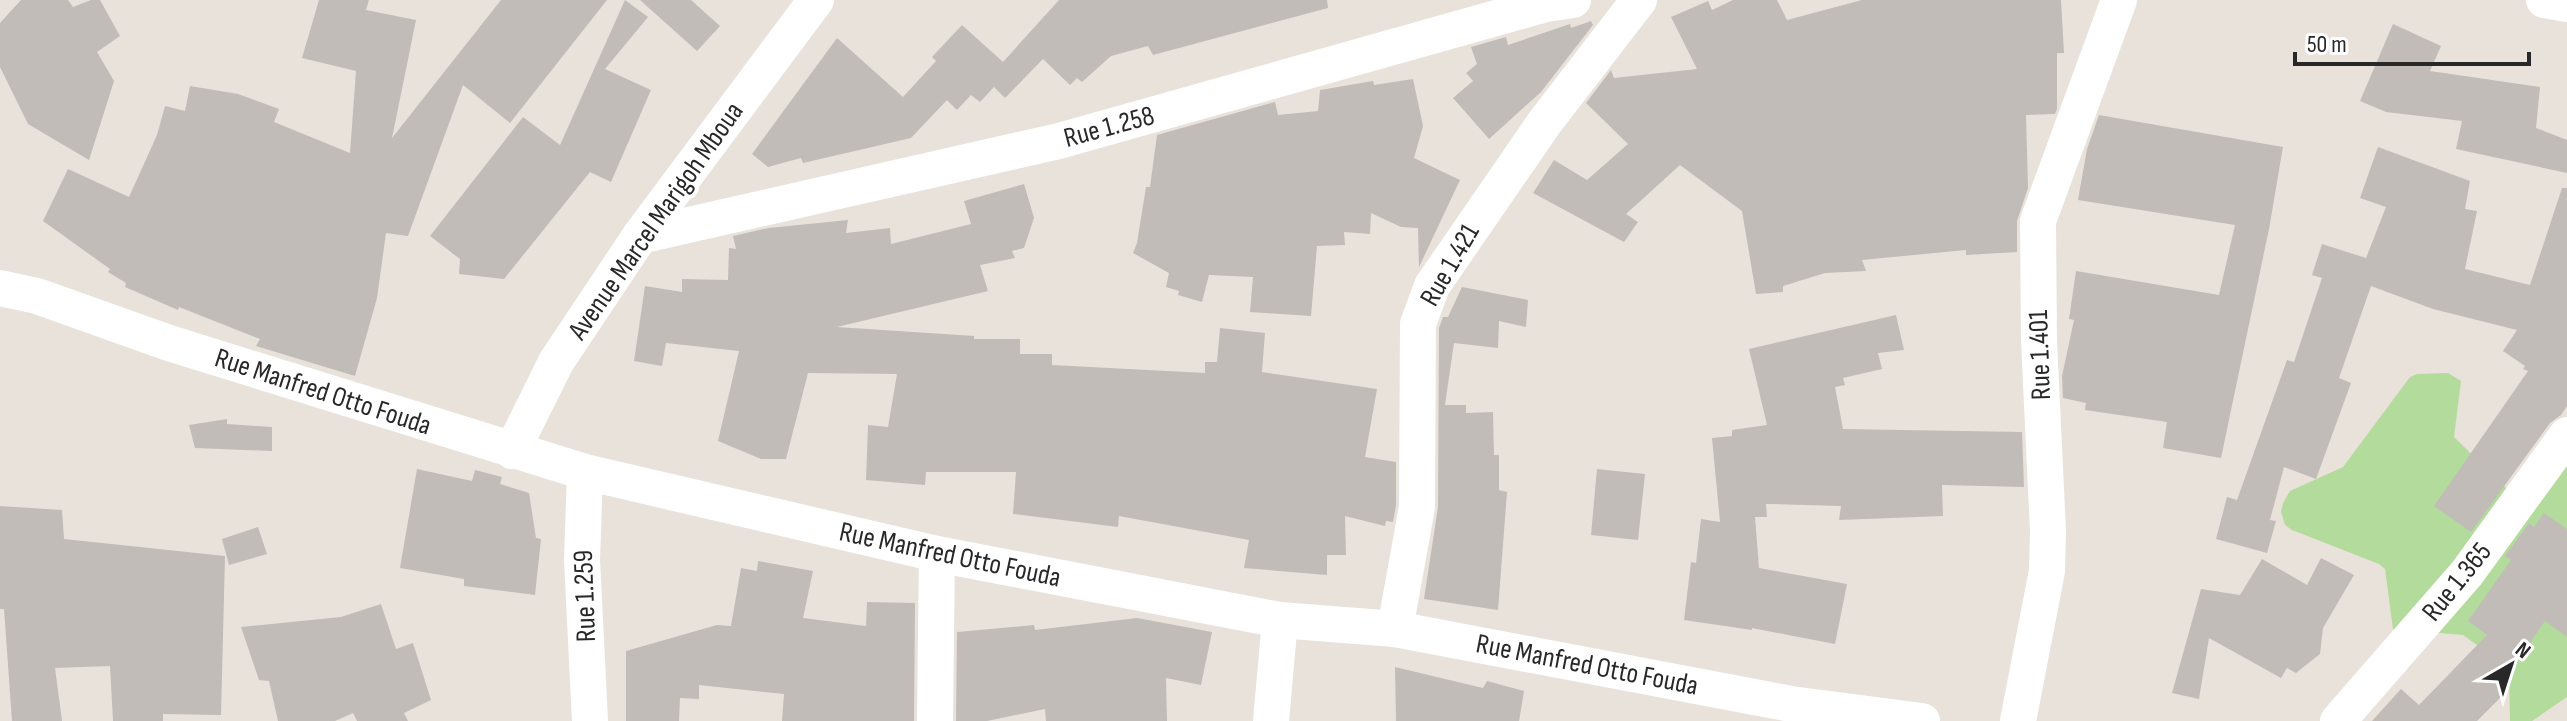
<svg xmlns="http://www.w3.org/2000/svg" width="2567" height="721" viewBox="0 0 2567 721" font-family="'Sofia Sans Condensed',sans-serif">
<rect width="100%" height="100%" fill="#e9e2da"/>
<!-- green -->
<path fill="#b3db9b" d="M2448 373 2461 381 2454 437 2506 488 2548 492 2567 466V697L2532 721H2510L2509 668 2463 635 2393 629 2385 569 2379 564 2292 530 2285 525 2281 512 2283 503 2290 491 2343 467 2410 377 2417 374Z"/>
<!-- building -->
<g fill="#c1bcb7">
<path d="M21 0H68L73 7 91 0H100L120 36 97 52 114 81 89 160 28 124 0 67V23Z"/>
<path d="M319 0H369L366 10 416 20 392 138 501 0H607L510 123 463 85 408 236 386 233 377 298 355 376 256 346 260 339 179 307 178 310 125 287 126 283 108 272 110 269 43 221 68 169 129 197 157 135 165 106 185 111 190 86 238 94 279 109 274 122 350 153 356 71 302 58Z"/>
<path d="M625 0 648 17 605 69 651 90 611 182 590 172 504 279 459 274 460 259 430 236 523 117 560 145Z"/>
<path d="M640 0H691L720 26 697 51Z"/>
<path d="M1059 0H1327L1328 8 1153 55 1148 46 1111 56 1082 82 1077 78 1070 85 1043 59 1005 98 994 87 980 102 971 95 957 110 947 100 911 138 803 163 801 158 768 167 752 154 837 38 903 97 936 61 932 57 962 25 1003 62Z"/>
<path d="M1733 0H1777L1787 20 1862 0H2061L2064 53H2057V109L2055 114 2026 115 2028 188 2017 221V252L1966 255V250L1862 260 1866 271 1825 273 1783 286V292L1756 294 1742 211 1680 165 1626 214 1638 222 1624 242 1533 193 1554 160 1587 180 1628 144 1586 103 1611 70 1614 78 1697 69 1671 17 1708 1 1712 10Z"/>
<path d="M1591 21 1593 25 1541 92 1489 139 1453 98 1473 81 1466 73 1477 64 1471 47 1506 37 1508 45 1570 24 1571 28Z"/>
<path d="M2393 24 2441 46 2430 71 2540 87 2536 128 2567 140V173L2456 149 2462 121 2386 112 2360 101Z"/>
<path d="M1413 79 1423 126 1414 158 1460 180 1419 267 1418 228 1401 227 1371 213 1370 234 1344 232 1345 245 1317 246 1311 316 1250 312 1253 277 1209 275 1202 302 1178 295 1179 291 1166 287 1169 273 1133 253 1137 243 1146 187H1150L1157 135 1275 102 1278 115 1318 111 1320 90 1373 81 1374 85Z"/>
<path d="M2099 115 2283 147 2269 229 2221 458 2163 448 2167 422 2085 410 2086 403 2063 398 2062 376 2074 320 2069 319 2076 271 2219 295 2235 225 2078 200 2087 149Z"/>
<path d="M2378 147 2470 181 2465 209 2477 211 2465 269 2530 285 2562 188H2567V406L2561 415 2550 423 2471 532 2434 506 2528 371 2523 369 2525 366 2503 351 2517 330 2433 309 2371 286 2339 378 2351 383 2316 479 2284 467 2270 520 2276 521 2267 553 2216 539 2227 497 2237 500 2287 360 2294 362 2322 278 2312 275 2322 244 2366 258 2386 207 2360 198Z"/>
<path d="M1024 184 1034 218 1024 248 1012 251 1015 258 980 265 988 291 837 327 974 336V339H1020V354H1052V365L1205 373V362H1217L1220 328 1265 333 1262 372 1377 389 1365 457 1396 462V505L1393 522 1386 521 1385 526 1345 516 1346 555H1327V575L1244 568 1249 540 1119 516 1118 527 1013 514 1016 472H926L925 485 866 480 868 425 888 427 897 374 808 373 786 459H761L718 441 739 351 666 343 662 366 634 361 645 286 682 292V279L728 280 729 248 736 249 733 236 769 228 848 220 846 233 890 228 891 244 971 224 964 201Z"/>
<path d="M1462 287 1528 300 1526 327 1499 321 1498 348 1454 343 1445 405H1466V413L1493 412 1494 455H1499V490L1507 492 1498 610 1424 599 1438 507 1439 328 1443 317H1448Z"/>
<path d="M1896 315 1904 350 1878 353 1882 369 1843 378 1845 385 1835 387 1843 429 2022 432 2024 487 1942 485 1943 516 1839 520 1841 506 1766 504 1767 517H1755L1759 568 1847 584 1835 644 1752 628V630L1684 620 1691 562 1696 563 1701 519 1720 522 1712 438 1732 436V430L1767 425 1749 349Z"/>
<path d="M227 419V424L272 427V451L195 448 189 425Z"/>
<path d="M417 469 472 481 475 470 502 477 500 484 529 493 536 538 541 539 535 595 464 586V579L400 568Z"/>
<path d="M1597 469 1645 474 1638 540 1591 535Z"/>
<path d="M0 506 62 510 64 539 225 556 221 715 163 714V721H113L110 666 55 668 62 721H12L4 609H0Z"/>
<path d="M2544 513 2567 529V637L2545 621 2501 685 2507 691 2477 721H2372L2401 689 2419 705 2487 635 2468 621 2511 560 2505 556 2529 523 2534 527Z"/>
<path d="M258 527 267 554 229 565 222 539Z"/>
<path d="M2321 558 2354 575 2323 628 2320 654 2296 673 2287 668 2281 678 2209 638 2199 699 2172 693 2201 589 2240 595 2262 559 2307 585Z"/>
<path d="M758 561 813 571 803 618 866 626 867 602 915 603 914 721H782L784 694 699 685V699L680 698 679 721H626V651L717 625 731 626 741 568 757 571Z"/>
<path d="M381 604 396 649 413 643 431 700 404 713 408 721H357L353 713 335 721H278L269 681 259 680 241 627 341 617Z"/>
<path d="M1137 618 1212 632 1201 685 1166 678 1167 721H1046L1045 709 987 721H956L957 632 1034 625 1035 630Z"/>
<path d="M1395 667 1483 688 1487 681 1524 691 1519 721H1396Z"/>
</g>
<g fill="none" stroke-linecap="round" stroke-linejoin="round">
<!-- minor -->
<g stroke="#fff" stroke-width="36">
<path d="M2544 0 2567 4"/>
<path d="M640 236 1059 141 1546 4 1573 0"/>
<path d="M0 288 37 296 169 343 585 472 937 554 1280 620 1395 629 1791 704 1922 721"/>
<path d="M512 451 556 362 640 236 816 0"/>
<path d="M585 472 582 560 590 721"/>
<path d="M1395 629 1417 507 1418 324 1432 286 1545 122 1639 0"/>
<path d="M935 721 937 554"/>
<path d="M1271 721 1280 620"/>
<path d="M2018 721 2047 571 2048 531 2039 341 2038 221 2119 0"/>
<path d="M2338 721 2467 573 2567 435"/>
</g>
</g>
<g text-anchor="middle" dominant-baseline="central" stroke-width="8" stroke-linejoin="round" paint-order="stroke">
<!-- street labels -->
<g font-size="28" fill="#282828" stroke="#fff">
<text transform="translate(1109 127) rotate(-15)">Rue 1.258</text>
<text transform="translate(656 221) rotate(-55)">Avenue Marcel Marigoh Mboua</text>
<text transform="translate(1450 265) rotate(-60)">Rue 1.421</text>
<text transform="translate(2040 355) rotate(-92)">Rue 1.401</text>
<text transform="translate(323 392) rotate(18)">Rue Manfred Otto Fouda</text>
<text transform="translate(950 555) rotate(12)">Rue Manfred Otto Fouda</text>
<text transform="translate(2457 582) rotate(-51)">Rue 1.365</text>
<text transform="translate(585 596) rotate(-92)">Rue 1.259</text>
<text transform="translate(1587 665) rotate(11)">Rue Manfred Otto Fouda</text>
</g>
</g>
<!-- north arrow -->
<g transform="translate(2511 665) rotate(39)" stroke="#ffffff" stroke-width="6" paint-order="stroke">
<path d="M0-6L14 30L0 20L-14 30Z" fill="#282828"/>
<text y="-12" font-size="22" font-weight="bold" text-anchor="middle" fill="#282828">N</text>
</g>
<!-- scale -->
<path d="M2295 52v12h234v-12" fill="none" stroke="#282828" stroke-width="4"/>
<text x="2307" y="52" font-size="24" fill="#282828" stroke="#ffffff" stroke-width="6" paint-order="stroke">50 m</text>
</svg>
